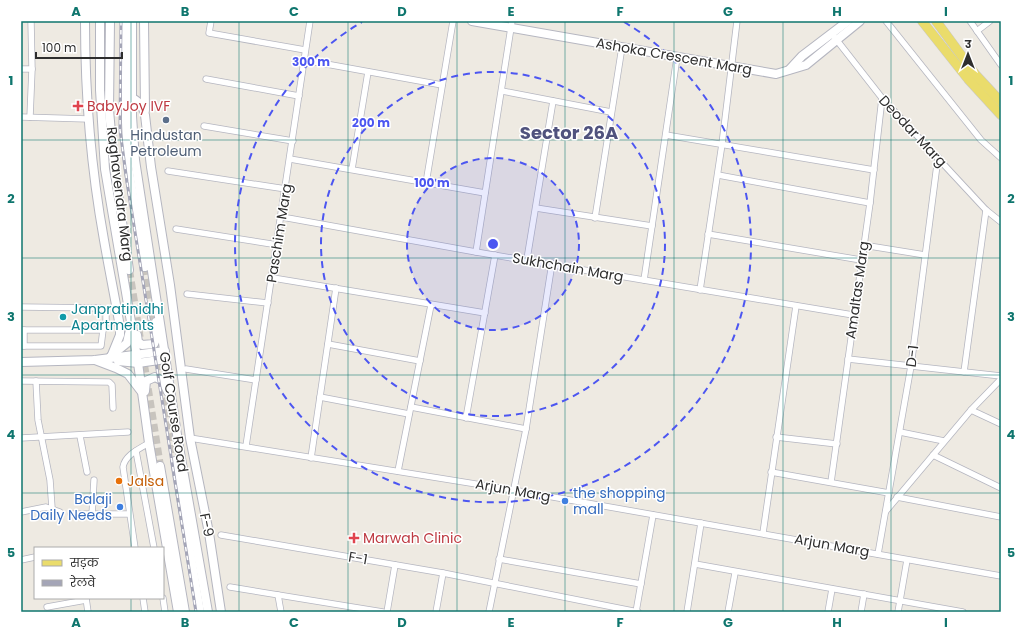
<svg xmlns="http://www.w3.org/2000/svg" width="1022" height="633" viewBox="0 0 1022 633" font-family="Poppins,'Noto Sans Devanagari',sans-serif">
<rect width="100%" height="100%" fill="#eeeae2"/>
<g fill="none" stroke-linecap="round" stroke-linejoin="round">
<!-- secondary-tunnel -->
<g stroke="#c8c4be" stroke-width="8" stroke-dasharray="8 4" stroke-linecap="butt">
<path d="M145 267 175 461"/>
<path d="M129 270 160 466"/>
</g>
<defs>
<g id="street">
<path d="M31 21 32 69"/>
<path d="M211 21 209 33 305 50"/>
<path d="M886 21 981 140 1001 158"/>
<path d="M970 21 1001 65"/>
<path d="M977 31 990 21"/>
<path d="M832 34 882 98 986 210 1001 222"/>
<path d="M304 60 442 85"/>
<path d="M21 69H32L30 117"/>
<path d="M206 79 299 96"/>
<path d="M502 91 611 112"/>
<path d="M21 117 88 119"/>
<path d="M204 126 293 141"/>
<path d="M666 135 874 170"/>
<path d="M290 159 485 193"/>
<path d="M352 169 368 72"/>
<path d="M168 171 286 189"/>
<path d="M718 175 870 203"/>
<path d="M426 183 453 21"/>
<path d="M536 208 652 226"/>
<path d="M282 217 476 252 853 315"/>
<path d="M595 218 622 47"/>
<path d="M176 229 278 245"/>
<path d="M708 234 861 260"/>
<path d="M863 245 925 255"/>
<path d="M476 252 512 21"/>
<path d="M527 259 553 101"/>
<path d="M273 278 485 313"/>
<path d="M644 280 677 57"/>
<path d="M700 290 722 144 737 21"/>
<path d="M187 294 268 303"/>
<path d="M21 307 102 308 106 312V323L103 330 101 346H21"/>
<path d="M21 330H24V346"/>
<path d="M24 330H103"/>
<path d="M328 344 420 361"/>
<path d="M848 359 1001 376"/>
<path d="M186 369 256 380"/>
<path d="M964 372 986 210"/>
<path d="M21 381 109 382 112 385 113 408"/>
<path d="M36 381 38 420 50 480 52 508"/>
<path d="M320 397 409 414"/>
<path d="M411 407 526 429"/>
<path d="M971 410 1001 424"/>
<path d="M466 418 495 255"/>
<path d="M900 432 944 441"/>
<path d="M80 436 87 472"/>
<path d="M776 437 837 444"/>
<path d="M21 438 128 432"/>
<path d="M190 438 513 490 1001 576"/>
<path d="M246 446 310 21"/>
<path d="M136 451 154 548"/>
<path d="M933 455 1001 488"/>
<path d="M311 458 336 288"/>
<path d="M398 471 431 305"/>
<path d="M771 472 889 493"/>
<path d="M831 482 870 203 882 98"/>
<path d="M897 497 1001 517"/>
<path d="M886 511 971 410 1001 379"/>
<path d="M21 512 46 507 60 512"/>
<path d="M71 514H129"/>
<path d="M92 515 94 480"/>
<path d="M763 533 796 306"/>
<path d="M221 535 443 573 638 612"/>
<path d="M135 548 123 467C125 455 139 449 149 443"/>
<path d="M878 554 911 366 938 157"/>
<path d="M499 559 641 584"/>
<path d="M21 560 35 557"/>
<path d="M695 564 963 612"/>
<path d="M230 587 383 612"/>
<path d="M278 595 281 612"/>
<path d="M86 598 88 612"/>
<path d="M143 598 145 612"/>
<path d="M163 598 165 612"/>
<path d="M47 607 86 600"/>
<path d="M387 612 395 565"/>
<path d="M436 612 443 573"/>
<path d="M489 612 526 429 552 263"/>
<path d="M636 612 653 515"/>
<path d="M687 612 701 523"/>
<path d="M728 612 735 573"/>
<path d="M828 612 832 589"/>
<path d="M861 612 864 594"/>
<path d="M898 612 907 560"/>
</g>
<g id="secondary">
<path d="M85 21C85 94 91 168 104 240 109 269 115 298 120 327V335L111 357"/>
<path d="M100 21V90L105 169 138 363 149 443 178 612"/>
<path d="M110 21 109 110 114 166 129 270"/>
<path d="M125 21 126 122 128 166 145 267"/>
<path d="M132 21V116L135 160 178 441 208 612"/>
<path d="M144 21 145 110"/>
<path d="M472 21 776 74 806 65 860 21"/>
<path d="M790 69 802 56 848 21"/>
<path d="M132 98C140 102 143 106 145 115L151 167 170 285 190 438 209 533 221 612"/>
<path d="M137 335 138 342 142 345 154 344 156 339V322"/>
<path d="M111 356 127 343 130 330"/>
<path d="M95 360 116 368 128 374 141 391"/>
<path d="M118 361 138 363 166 359"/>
<path d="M21 362 95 360 165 351"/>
<path d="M145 391 146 381 155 377 163 381 168 392"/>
<path d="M175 461 200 612"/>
<path d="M160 466 185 612"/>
</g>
<g id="primary">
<path d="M922 21 968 79 1001 115"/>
<path d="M936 21 975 74 1001 102"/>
</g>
</defs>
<!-- street casing -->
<use href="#street" stroke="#b5b6c0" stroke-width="7"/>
<!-- secondary casing -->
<use href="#secondary" stroke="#b5b6c0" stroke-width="10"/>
<!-- primary casing -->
<use href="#primary" stroke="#c9c9c9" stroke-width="10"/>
<!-- street -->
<use href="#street" stroke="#fff" stroke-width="5.5"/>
<!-- secondary -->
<use href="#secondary" stroke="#fff" stroke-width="8"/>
<!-- primary -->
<use href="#primary" stroke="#eadc6b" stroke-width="9"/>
<defs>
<path id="rail" d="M121 21 120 130 127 182 196 612"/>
</defs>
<!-- rail casing -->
<use href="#rail" stroke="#a4a5b7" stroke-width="3"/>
<!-- rail -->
<use href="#rail" stroke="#fff" stroke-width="1.5" stroke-dasharray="4.5" stroke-linecap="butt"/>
</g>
<!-- grid -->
<path fill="none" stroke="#0f766e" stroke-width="1" stroke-opacity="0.55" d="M131 21V548M239 21V612M348 21V612M457 21V612M565 21V612M674 21V612M783 21V612M891 21V612M21 140H1001M21 258H1001M21 375H1001M21 493H1001M131 598V612"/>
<!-- distance rings -->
<circle cx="493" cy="244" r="86" fill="#4c56f1" fill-opacity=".12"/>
<g fill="none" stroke="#4c56f1" stroke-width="2" stroke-dasharray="7 5">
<circle cx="493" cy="244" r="86"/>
<circle cx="493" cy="244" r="172"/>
<path d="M624 22A258 258 0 1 1 362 22"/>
</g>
<!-- markers -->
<g fill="#e0444e" stroke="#fff" stroke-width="1.5">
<path d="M76 100h4v4h4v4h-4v4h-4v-4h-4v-4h4z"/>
<path d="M352 532h4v4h4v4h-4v4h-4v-4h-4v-4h4z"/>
</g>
<circle fill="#5c6f8a" stroke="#fff" stroke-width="1.5" cx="166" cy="120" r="4"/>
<circle fill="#0f9aa8" stroke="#fff" stroke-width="1.5" cx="63" cy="317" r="4"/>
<circle fill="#e8710a" stroke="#fff" stroke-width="1.5" cx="119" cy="481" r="4"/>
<g fill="#3f7fe0" stroke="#fff" stroke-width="1.5">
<circle cx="565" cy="501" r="4"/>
<circle cx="120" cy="507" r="4"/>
</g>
<g text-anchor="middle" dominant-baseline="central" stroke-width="3" stroke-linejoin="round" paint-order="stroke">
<!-- street labels -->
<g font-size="14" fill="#2e2e2e" stroke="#fff">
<text transform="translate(674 56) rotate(10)">Ashoka Crescent Marg</text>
<text transform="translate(913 131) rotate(47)">Deodar Marg</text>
<text transform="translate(120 194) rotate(83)">Raghavendra Marg</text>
<text transform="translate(279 233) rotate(-81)">Paschim Marg</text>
<text transform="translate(568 267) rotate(10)">Sukhchain Marg</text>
<text transform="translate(857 290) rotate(-82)">Amaltas Marg</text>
<text transform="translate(912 356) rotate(-82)">D-1</text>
<text transform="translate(174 412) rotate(81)">Golf Course Road</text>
<text transform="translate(513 490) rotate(10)">Arjun Marg</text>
<text transform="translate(207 525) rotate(79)">F-9</text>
<text transform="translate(832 545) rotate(10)">Arjun Marg</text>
<text transform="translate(358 558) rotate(10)">F-1</text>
</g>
<!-- health labels -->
<g font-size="14" fill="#be3a42" stroke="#fff" text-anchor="start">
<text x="87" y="106">BabyJoy IVF</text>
<text x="363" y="538">Marwah Clinic</text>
</g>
<!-- service labels -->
<g font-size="14" fill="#4e5e75" stroke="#fff">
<text x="166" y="135">Hindustan<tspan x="166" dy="16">Petroleum</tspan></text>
</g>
<!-- culture labels -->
<g font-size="14" fill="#0d838f" stroke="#fff" text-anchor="start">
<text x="71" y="309">Janpratinidhi<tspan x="71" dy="16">Apartments</tspan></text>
</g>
<!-- food labels -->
<g font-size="14" fill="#c56008" stroke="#fff" text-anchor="start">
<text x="127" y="481">Jalsa</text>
</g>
<!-- shop labels -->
<g font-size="14" fill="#366cbe" stroke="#fff" text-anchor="start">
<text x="573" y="493">the shopping<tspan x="573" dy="16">mall</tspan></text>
<text x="112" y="499" text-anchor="end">Balaji<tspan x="112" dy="16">Daily Needs</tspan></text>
</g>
<!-- district labels -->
<g font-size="18" font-weight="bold" fill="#50527d" stroke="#fff">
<text x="569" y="132">Sector 26A</text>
</g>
</g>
<circle cx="493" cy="244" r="6" fill="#4c56f1" stroke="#fff" stroke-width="2"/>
<g font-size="12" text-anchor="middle" font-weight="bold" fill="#4c56f1" stroke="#fff" stroke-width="3" stroke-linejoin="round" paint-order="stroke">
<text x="311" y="66">300 m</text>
<text x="371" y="127">200 m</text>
<text x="432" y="187">100 m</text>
</g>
<!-- border -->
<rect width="1022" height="633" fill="none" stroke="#ffffff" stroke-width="44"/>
<!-- legend -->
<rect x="34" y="547" width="130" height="52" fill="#ffffff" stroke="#ababab"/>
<rect x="42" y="560" width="20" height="6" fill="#eadc6b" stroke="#ababab"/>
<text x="70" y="567" font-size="12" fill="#2e2e2e">सड़क</text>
<rect x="42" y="580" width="20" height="6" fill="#a4a5b7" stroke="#ababab"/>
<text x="70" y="587" font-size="12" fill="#2e2e2e">रेलवे</text>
<!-- north arrow -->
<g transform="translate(968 54)" stroke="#ffffff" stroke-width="3" paint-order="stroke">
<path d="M0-3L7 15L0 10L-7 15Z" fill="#2e2e2e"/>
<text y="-6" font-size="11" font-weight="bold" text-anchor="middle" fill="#2e2e2e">उ</text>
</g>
<!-- scale -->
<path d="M36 52v6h86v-6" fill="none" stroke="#2e2e2e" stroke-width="2"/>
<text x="42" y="52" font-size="12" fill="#2e2e2e" stroke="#ffffff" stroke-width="3" paint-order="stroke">100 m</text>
<rect x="22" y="22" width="978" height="589" fill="none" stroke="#0f766e" stroke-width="1.5"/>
<g font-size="13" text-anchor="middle" font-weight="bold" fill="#0f766e">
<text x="76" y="16">A</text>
<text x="185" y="16">B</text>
<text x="294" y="16">C</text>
<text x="402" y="16">D</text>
<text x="511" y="16">E</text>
<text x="620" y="16">F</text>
<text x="728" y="16">G</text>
<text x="837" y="16">H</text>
<text x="946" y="16">I</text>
<text x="11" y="85">1</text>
<text x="1011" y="85">1</text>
<text x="11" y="203">2</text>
<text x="1011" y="203">2</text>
<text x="11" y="321">3</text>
<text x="1011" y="321">3</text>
<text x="11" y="439">4</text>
<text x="1011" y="439">4</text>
<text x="11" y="557">5</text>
<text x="1011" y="557">5</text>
<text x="76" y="627">A</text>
<text x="185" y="627">B</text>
<text x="294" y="627">C</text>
<text x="402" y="627">D</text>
<text x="511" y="627">E</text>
<text x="620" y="627">F</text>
<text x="728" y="627">G</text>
<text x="837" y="627">H</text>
<text x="946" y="627">I</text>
</g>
</svg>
